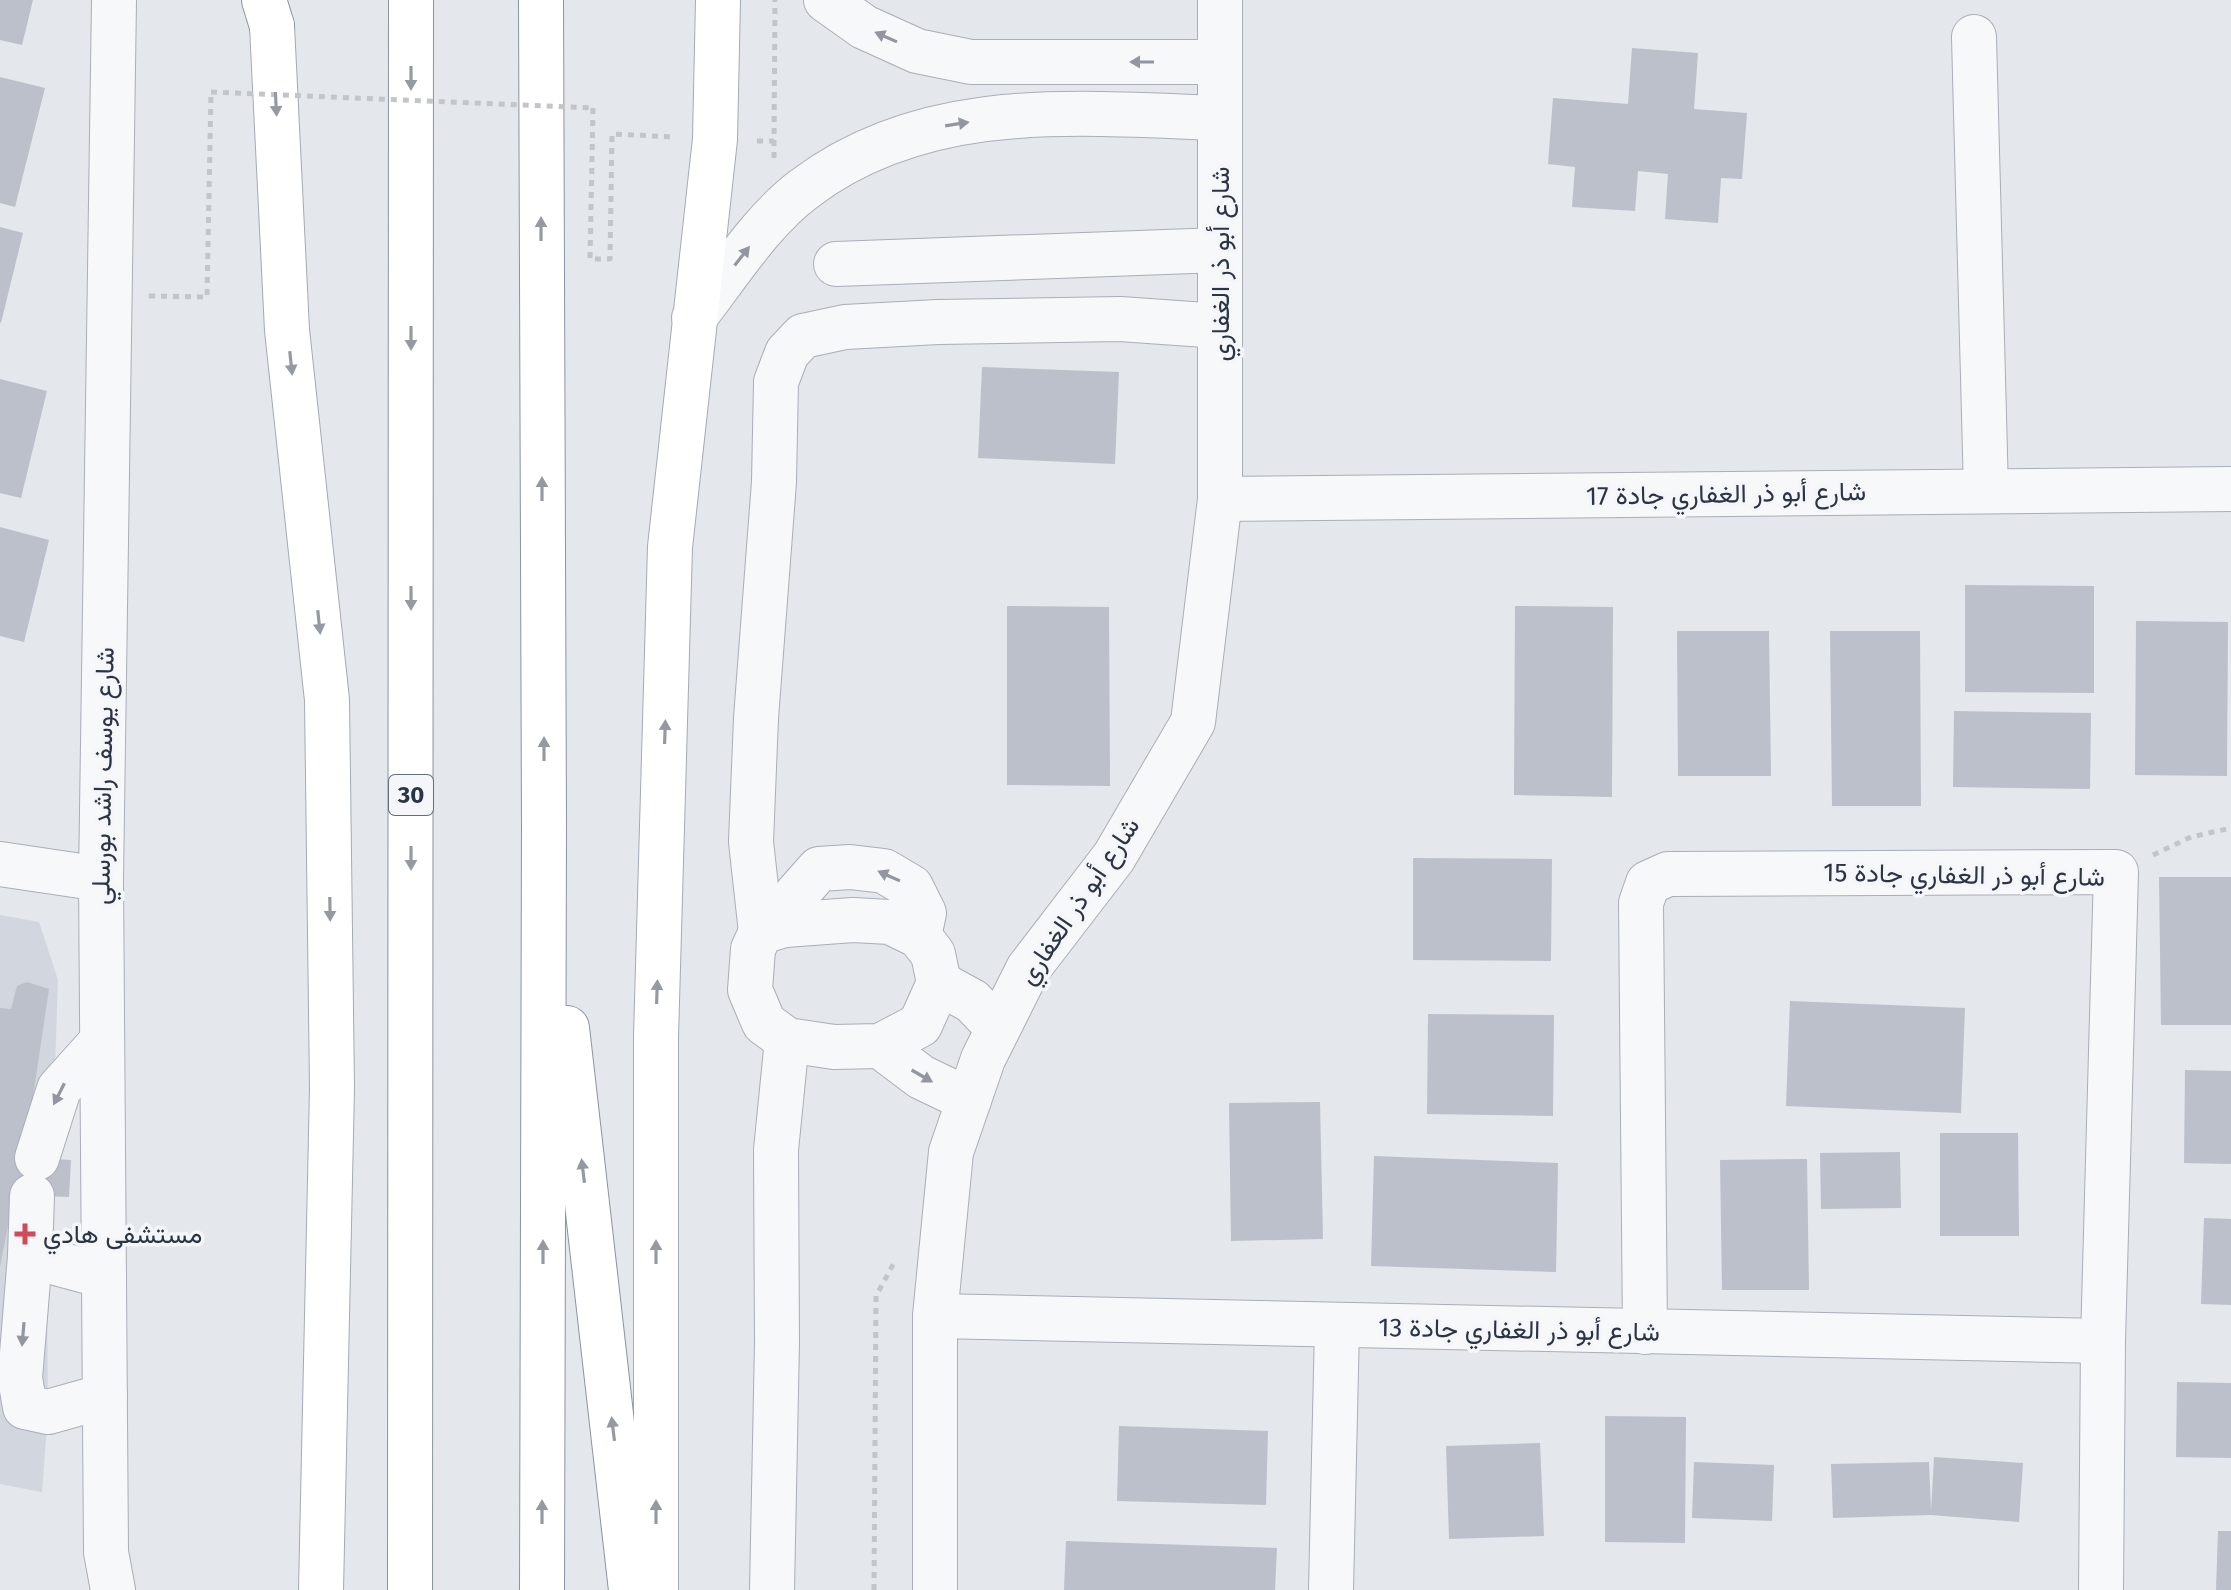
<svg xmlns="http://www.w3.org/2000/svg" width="2231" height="1590" viewBox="0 0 2231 1590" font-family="'Fira Sans',Vazirmatn,sans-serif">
<rect width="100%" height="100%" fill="#e4e7ec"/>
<!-- built -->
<path fill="#d2d6de" d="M0 915 39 922 58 980 47 1300 48 1412 42 1492 0 1484Z"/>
<!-- building -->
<g fill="#bbc0ca">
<path d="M0 0H33L22 45 0 40Z"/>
<path d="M1632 48 1698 53 1694 109 1747 113 1742 179 1721 178 1718 223 1665 219 1668 174 1638 171 1635 211 1572 207 1575 167 1548 164 1553 98 1628 104Z"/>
<path d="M0 77 45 88 15 207 0 203Z"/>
<path d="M0 227 23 233 1 323 0 322Z"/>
<path d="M982 367 1119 372 1115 464 978 458Z"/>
<path d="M0 379 47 391 21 498 0 493Z"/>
<path d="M0 527 49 540 24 642 0 636Z"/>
<path d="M1965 585 2094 586V693L1965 692Z"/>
<path d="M1007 606 1109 607 1110 786 1007 785Z"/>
<path d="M1515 606 1613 607 1612 797 1514 795Z"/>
<path d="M2136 621 2228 622 2227 776 2135 775Z"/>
<path d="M1677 631H1769L1771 776H1678Z"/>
<path d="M1830 631H1920L1921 806H1832Z"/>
<path d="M1954 711 2091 713 2090 789 1953 787Z"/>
<path d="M1413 858 1552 859 1551 961 1413 960Z"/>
<path d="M2159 877H2231V1025H2161Z"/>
<path d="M27 982 49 989 24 1157 71 1160 69 1197 14 1195 0 1267V1008L11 1009 17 986Z"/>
<path d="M1790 1001 1965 1008 1961 1113 1786 1106Z"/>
<path d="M1428 1014 1554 1015 1553 1116 1427 1114Z"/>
<path d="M2185 1070 2231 1071V1164L2184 1163Z"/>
<path d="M1320 1102 1323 1239 1231 1241 1229 1103Z"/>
<path d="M1940 1133H2018L2019 1236H1940Z"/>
<path d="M1900 1152 1901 1208 1821 1209 1820 1153Z"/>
<path d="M1374 1156 1558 1163 1556 1272 1371 1266Z"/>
<path d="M1807 1159 1809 1290H1722L1720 1160Z"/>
<path d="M2204 1218 2231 1219V1305L2201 1304Z"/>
<path d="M2177 1382 2231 1383V1458L2176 1457Z"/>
<path d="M1605 1416 1686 1417 1685 1543 1605 1542Z"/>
<path d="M1119 1426 1268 1431 1266 1505 1117 1501Z"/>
<path d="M1540 1443 1544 1536 1449 1539 1446 1446Z"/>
<path d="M1934 1457 2023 1463 2019 1522 1931 1515 1833 1518 1831 1464 1929 1462 1931 1511Z"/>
<path d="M1694 1462 1774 1465 1772 1521 1692 1518Z"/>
<path d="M2218 1531H2231V1590H2216Z"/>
<path d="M1066 1541 1277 1548 1275 1590H1064Z"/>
</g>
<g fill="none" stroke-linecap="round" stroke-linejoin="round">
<defs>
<g id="minor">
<path d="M826 0 864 27 917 51 971 62H1220"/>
<path d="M1974 37 1986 491"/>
<path d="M836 264 1220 250"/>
<path d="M694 318C727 276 761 221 804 189 925 97 1077 113 1219 118"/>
<path d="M1220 499 2231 489"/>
<path d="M0 864 101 879"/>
<path d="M853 920 890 922 919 936 933 954 939 983 920 1025 880 1046 834 1047 787 1040 764 1023 750 990 753 949 761 932 785 925Z"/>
<path d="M785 925 796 895 819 869 850 867 884 871 911 887 924 913 919 936"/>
<path d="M761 932 751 842 756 718 774 482 776 382 787 353 803 336 845 327 938 322 1120 319 1220 326"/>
<path d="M939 983 972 1001 998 1028"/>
<path d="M880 1046 921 1077 969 1100"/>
<path d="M37 1158 59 1089 102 1041"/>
<path d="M32 1196 30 1256 104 1276"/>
<path d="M30 1256 20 1378 25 1407 48 1412 105 1396"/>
<path d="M935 1316 2103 1341"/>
<path d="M1645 1332 1641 903 1648 883 1668 874 2116 872 2103 1341 2101 1590"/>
<path d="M113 1590 106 1552 101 879 114 0"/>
<path d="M772 1590 777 1342 776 1150 787 1040"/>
<path d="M935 1590V1316L951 1152 983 1059 1028 969 1114 857 1193 722 1220 499V0"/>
<path d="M1331 1590 1337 1326"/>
</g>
<g id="major">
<path d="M272 26 287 330 327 700 332 1088 321 1590"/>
<path d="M656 1590V1037L670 547 715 139 718 0"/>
</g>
<g id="highway">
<path d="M264 0 272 26"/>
<path d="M541 0 544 827 542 1590"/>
<path d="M567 1028 631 1590"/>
<path d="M410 1590 411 0"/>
</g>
</defs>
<!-- minor casing -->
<use href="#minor" stroke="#a9aeb7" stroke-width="46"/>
<!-- major casing -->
<use href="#major" stroke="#a3abb8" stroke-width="46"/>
<!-- highway casing -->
<use href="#highway" stroke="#8b94a3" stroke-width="46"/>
<!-- path -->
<g stroke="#c2c5cb" stroke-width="5" stroke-dasharray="6 6" stroke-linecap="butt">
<path d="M593 108 590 259H610L612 134 675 137"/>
<path d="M757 141H774L775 0"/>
<path d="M774 158V141"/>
<path d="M149 296 207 297 211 92"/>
<path d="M2153 855 2191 837 2231 828"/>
<path d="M874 1590 876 1296 895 1261"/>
</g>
<!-- minor -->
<use href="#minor" stroke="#f7f8fa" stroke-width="44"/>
<!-- major -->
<use href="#major" stroke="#fff" stroke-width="44"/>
<!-- highway -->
<use href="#highway" stroke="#fff" stroke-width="44"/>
<!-- path-bridge -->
<path stroke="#c2c5cb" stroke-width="5" stroke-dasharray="6 6" stroke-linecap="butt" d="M211 92 593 108"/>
</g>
<!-- one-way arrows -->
<defs><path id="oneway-solid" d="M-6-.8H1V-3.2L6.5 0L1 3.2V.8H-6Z" transform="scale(2)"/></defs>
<g fill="#9196a0">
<use href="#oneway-solid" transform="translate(886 37) rotate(-156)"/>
<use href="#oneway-solid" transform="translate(1142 62) rotate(-180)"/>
<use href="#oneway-solid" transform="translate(957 124) rotate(-9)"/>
<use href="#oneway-solid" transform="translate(742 256) rotate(-52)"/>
<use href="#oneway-solid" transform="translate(889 876) rotate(-156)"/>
<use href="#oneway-solid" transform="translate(922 1076) rotate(30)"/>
<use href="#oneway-solid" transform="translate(59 1094) rotate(117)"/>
<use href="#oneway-solid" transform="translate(23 1334) rotate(95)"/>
</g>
<g fill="#959aa2">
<use href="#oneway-solid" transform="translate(411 78) rotate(90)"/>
<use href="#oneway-solid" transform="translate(276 104) rotate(87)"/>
<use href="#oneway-solid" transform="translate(541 229) rotate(-90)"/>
<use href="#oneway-solid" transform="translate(411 338) rotate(90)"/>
<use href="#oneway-solid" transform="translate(291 363) rotate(84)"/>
<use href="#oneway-solid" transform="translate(542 489) rotate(-90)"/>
<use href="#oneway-solid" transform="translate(411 598) rotate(90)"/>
<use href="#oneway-solid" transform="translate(319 622) rotate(84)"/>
<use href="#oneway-solid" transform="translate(665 732) rotate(-88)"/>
<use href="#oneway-solid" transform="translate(544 749) rotate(-90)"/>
<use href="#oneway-solid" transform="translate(411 858) rotate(90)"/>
<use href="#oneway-solid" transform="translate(330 909) rotate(89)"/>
<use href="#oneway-solid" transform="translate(657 992) rotate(-88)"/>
<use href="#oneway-solid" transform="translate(583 1171) rotate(-97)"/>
<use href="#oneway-solid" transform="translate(543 1252) rotate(-90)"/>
<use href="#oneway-solid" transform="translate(656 1252) rotate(-90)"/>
<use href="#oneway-solid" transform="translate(613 1429) rotate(-97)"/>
<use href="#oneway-solid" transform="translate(542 1512) rotate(-90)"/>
<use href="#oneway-solid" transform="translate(656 1512) rotate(-90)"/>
</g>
<!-- markers -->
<path fill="#d1495b" stroke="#f4f6f9" stroke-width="3" d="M21 1222h8v8h8v8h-8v8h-8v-8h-8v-8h8z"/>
<g text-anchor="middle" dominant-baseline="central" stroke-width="7" stroke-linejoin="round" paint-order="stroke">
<!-- shield labels -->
<rect fill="#f4f6f9" stroke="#676e7b" stroke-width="2" x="389" y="775" width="44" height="40" rx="6"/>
<g font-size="24" font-weight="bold" fill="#2b3445">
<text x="411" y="795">30</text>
</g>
<!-- street labels -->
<g font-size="26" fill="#2b3445" stroke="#f4f6f9">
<text transform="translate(1220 264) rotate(-90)">شارع أبو ذر الغفاري</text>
<text transform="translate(1726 494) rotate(-1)">شارع أبو ذر الغفاري جادة 17</text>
<text transform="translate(103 776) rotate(-89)">شارع يوسف راشد بورسلي</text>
<text transform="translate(1964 875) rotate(1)">شارع أبو ذر الغفاري جادة 15</text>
<text transform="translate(1079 901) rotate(-56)">شارع أبو ذر الغفاري</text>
<text transform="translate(1519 1330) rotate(1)">شارع أبو ذر الغفاري جادة 13</text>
</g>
<!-- poi labels -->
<g font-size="26" fill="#2b3445" stroke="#f4f6f9" text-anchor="start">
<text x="43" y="1234">مستشفى هادي</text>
</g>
</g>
</svg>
